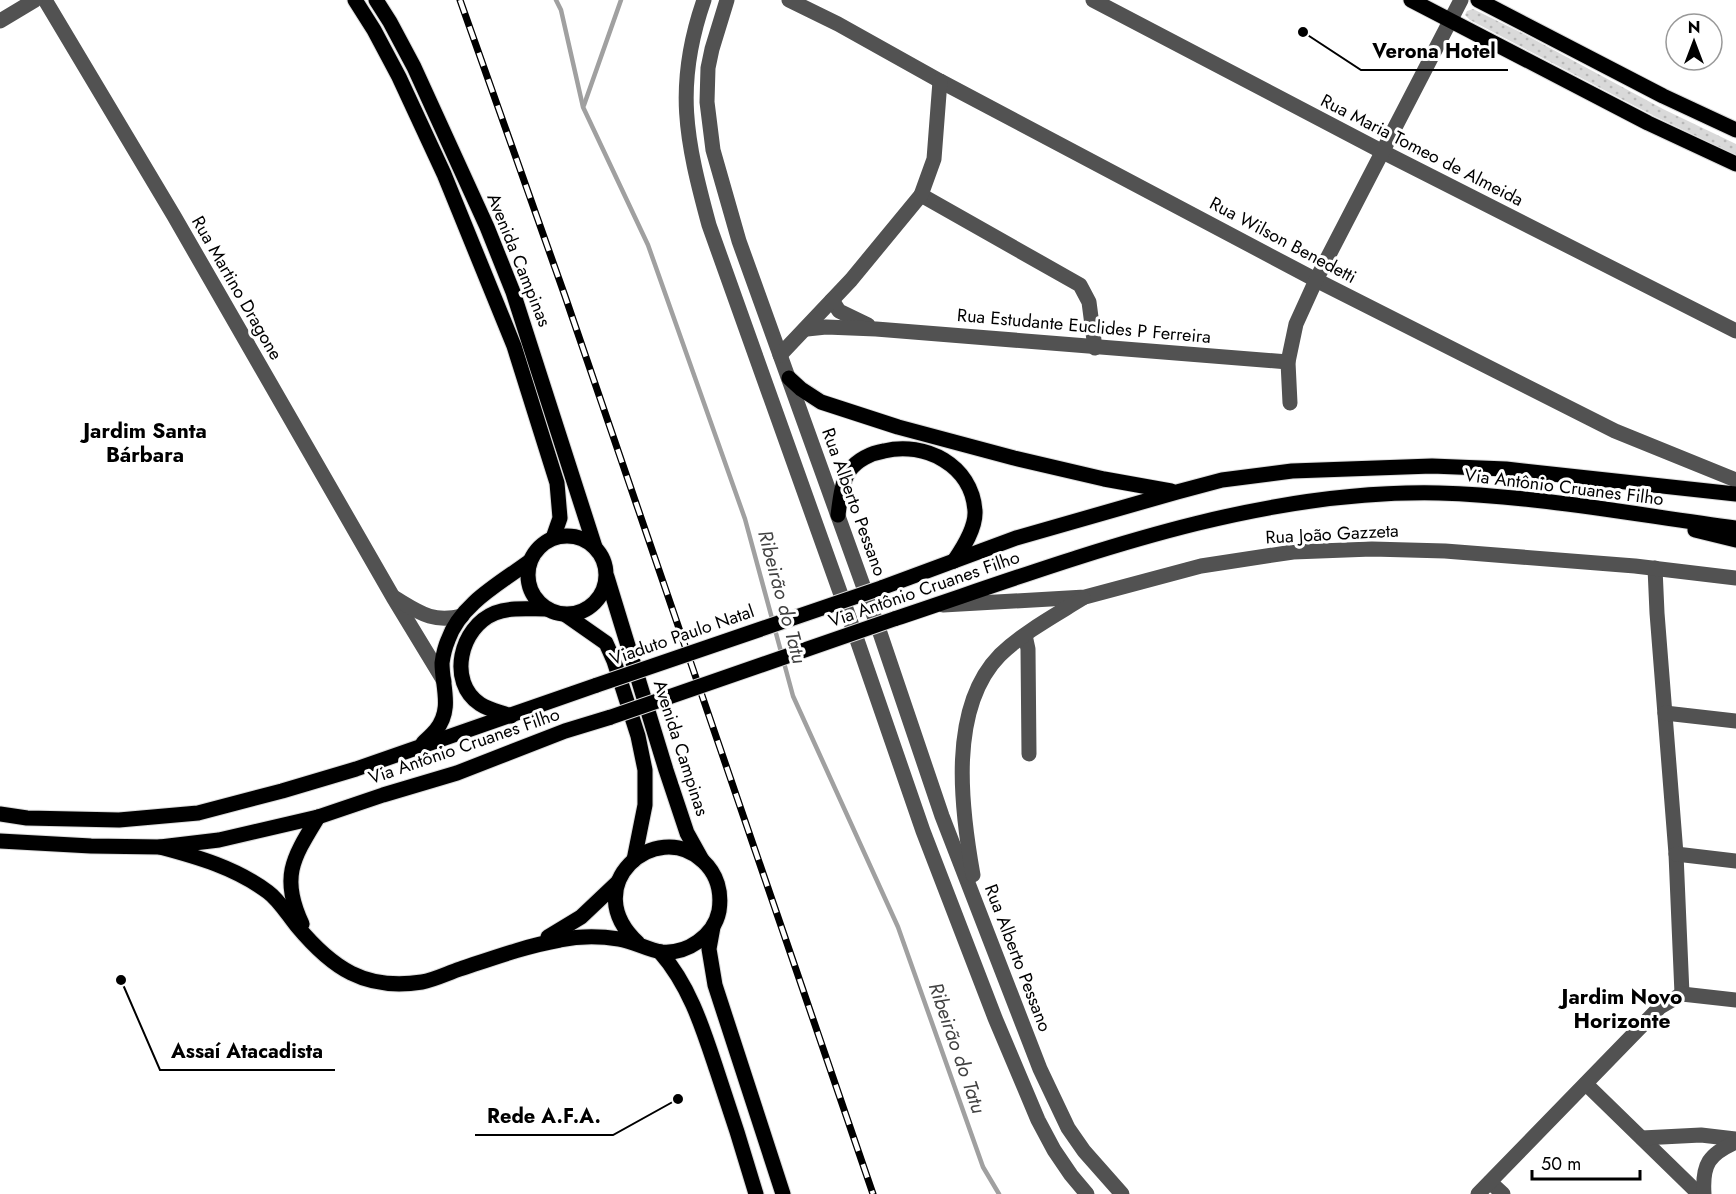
<svg xmlns="http://www.w3.org/2000/svg" width="1736" height="1194" viewBox="0 0 1736 1194" font-family="Jost,sans-serif">
<defs>
<pattern id="grass-dots" width="8" height="8" patternUnits="userSpaceOnUse" patternTransform="scale(1.5)"><rect width="8" height="8" fill="#d9d9d9"/><path d="M2 2h.1M6 6h.1" fill="none" stroke="#b8b8b8" stroke-width="1.8" stroke-linecap="round"/></pattern>
</defs>
<rect width="100%" height="100%" fill="#fff"/>
<!-- grass -->
<path fill="url(#grass-dots)" d="M1473 9 1524 34 1663 109 1736 144V155L1656 117 1470 20 1465 15 1467 11Z"/>
<g fill="none" stroke-linecap="round" stroke-linejoin="round">
<!-- stream -->
<g stroke="#a0a0a0" stroke-width="4.5">
<path d="M556 0 561 10 583 107 648 245 745 519 793 696 898 927 983 1167 999 1194"/>
<path d="M584 105 621 0"/>
</g>
<defs>
<g id="major">
<path d="M355 0 374 30 399 77 444 174 514 346 557 483 560 518 553 538"/>
<path d="M376 0 390 22 414 67 487 227 513 292 595 547"/>
<path d="M1411 0 1648 123 1736 164"/>
<path d="M1478 0 1663 96 1736 130"/>
<path d="M789 378 801 389 821 402 898 427 1014 458 1104 479 1171 491"/>
<path d="M838 515C840 501 841 484 849 471 857 460 871 453 884 451 925 441 972 465 975 511 976 528 963 548 954 561"/>
<path d="M1695 530 1736 540"/>
<circle cx="567" cy="575" r="39"/>
<path d="M607 577 666 770 687 833 702 860"/>
<path d="M881 588 1016 538 1177 492 1222 480 1292 471 1432 466 1506 469 1736 494"/>
<path d="M566 615 606 643 614 661 638 736 645 770V805L634 860"/>
<path d="M894 619C1071 560 1250 489 1439 493 1539 496 1637 515 1736 528"/>
<path d="M511 716C501 712 489 710 480 704 447 682 460 627 495 613 511 607 529 609 546 609"/>
<path d="M423 743C427 739 432 735 436 730 453 709 442 686 442 663 443 656 445 647 448 640 460 604 502 582 530 561"/>
<path d="M0 814 27 818 119 820 198 813 282 791 356 769 597 685"/>
<path d="M0 841 91 846 160 847 219 840 318 817 383 795 457 773 565 731 611 717"/>
<path d="M160 847C198 857 236 868 268 892 279 900 288 915 297 926 332 968 365 991 422 982 434 980 448 973 460 969 493 958 526 946 560 940 579 936 600 936 619 939 633 941 648 950 662 952 687 954 714 936 719 911 722 892 717 874 703 861 656 817 576 886 638 943"/>
<path d="M302 924C280 877 293 858 318 817"/>
<path d="M713 927 709 949 715 985 783 1194"/>
<path d="M548 937 581 917 618 882"/>
<path d="M660 952C690 986 703 1029 717 1071 731 1112 744 1153 756 1194"/>
</g>
</defs>
<!-- major casing -->
<use href="#major" stroke="#dbdbdb" stroke-width="17"/>
<!-- minor -->
<g stroke="#525252" stroke-width="15">
<path d="M45 0 174 216 393 597 444 681"/>
<path d="M704 0C674 86 686 140 709 225L855 634 923 831 995 1018 1038 1120 1054 1150 1071 1175 1087 1194"/>
<path d="M727 0 712 49 708 68 707 102 713 150 739 241 878 627 942 816 1040 1069 1068 1128 1084 1151 1122 1194"/>
<path d="M789 0 838 24 940 81 1316 280 1615 431 1736 480"/>
<path d="M1093 0 1383 152 1736 331"/>
<path d="M0 21 35 0"/>
<path d="M921 195 1080 285 1089 302 1095 348"/>
<path d="M832 300 839 311 868 325"/>
<path d="M807 329 826 327 876 329 1288 362"/>
<path d="M780 355 851 280 921 195 934 159 940 81"/>
<path d="M1290 403 1288 362 1296 324 1316 280 1461 0"/>
<path d="M1655 568 1657 613 1676 854 1682 994"/>
<path d="M395 598C420 613 432 623 462 616"/>
<path d="M943 605 1085 597 1201 566 1293 552 1372 549 1445 551 1635 566 1736 578"/>
<path d="M1025 635 1028 649 1029 754"/>
<path d="M1665 713 1736 721"/>
<path d="M1676 854 1736 861"/>
<path d="M973 875C961 808 948 708 1000 655 1024 632 1054 616 1083 598"/>
<path d="M1682 994 1736 1000"/>
<path d="M1586 1084 1699 1194"/>
<path d="M1642 1138 1701 1135 1736 1139"/>
<path d="M1490 1182 1503 1194"/>
<path d="M1478 1194 1660 1007 1682 994"/>
<path d="M1704 1194C1702 1164 1709 1154 1736 1142"/>
</g>
<!-- major -->
<use href="#major" stroke="#000" stroke-width="15"/>
<defs>
<path id="rail" d="M460 0 565 296 873 1194"/>
</defs>
<!-- rail casing -->
<use href="#rail" stroke="#000" stroke-width="7"/>
<!-- rail -->
<use href="#rail" stroke="#fff" stroke-width="4.5" stroke-dasharray="14" stroke-linecap="butt"/>
<defs>
<g id="major-bridge">
<path d="M597 685 881 588"/>
<path d="M611 717 894 619"/>
</g>
</defs>
<!-- major-bridge casing -->
<use href="#major-bridge" stroke="#dbdbdb" stroke-width="17" stroke-linecap="butt"/>
<!-- major-bridge -->
<use href="#major-bridge" stroke="#000" stroke-width="15"/>
</g>
<g text-anchor="middle" dominant-baseline="central" stroke-width="6" stroke-linejoin="round" paint-order="stroke">
<!-- street labels -->
<g font-size="18" fill="#000" stroke="#fff">
<text transform="translate(1422 150) rotate(27)">Rua Maria Tomeo de Almeida</text>
<text transform="translate(1283 240) rotate(28)">Rua Wilson Benedetti</text>
<text transform="translate(519 260) rotate(68)">Avenida Campinas</text>
<text transform="translate(237 288) rotate(60)">Rua Martino Dragone</text>
<text transform="translate(1084 326) rotate(5)">Rua Estudante Euclides P Ferreira</text>
<text transform="translate(1564 487) rotate(7)">Via Antônio Cruanes Filho</text>
<text transform="translate(854 502) rotate(70)">Rua Alberto Pessano</text>
<text transform="translate(1332 534) rotate(-3)">Rua João Gazzeta</text>
<text transform="translate(924 589) rotate(-19)">Via Antônio Cruanes Filho</text>
<text transform="translate(682 635) rotate(-19)">Viaduto Paulo Natal</text>
<text transform="translate(464 746) rotate(-19)">Via Antônio Cruanes Filho</text>
<text transform="translate(681 748) rotate(72)">Avenida Campinas</text>
<text transform="translate(1018 958) rotate(69)">Rua Alberto Pessano</text>
</g>
<!-- water labels -->
<g font-size="20" font-style="italic" fill="#414141" stroke="#fff">
<text transform="translate(782 597) rotate(75)">Ribeirão do Tatu</text>
<text transform="translate(957 1048) rotate(71)">Ribeirão do Tatu</text>
</g>
<!-- quarter labels -->
<g font-size="21" font-weight="bold" fill="#000" stroke="#fff">
<text x="145" y="431">Jardim Santa<tspan x="145" dy="24">Bárbara</tspan></text>
<text x="1622" y="997">Jardim Novo<tspan x="1622" dy="24">Horizonte</tspan></text>
</g>
</g>
<!-- callouts -->
<path fill="none" stroke="#000" stroke-width="2" d="M1303 32L1361 70H1508M121 980L160 1070H335M678 1099L613 1135H475"/>
<g fill="#000" stroke="#fff" stroke-width="2">
<circle cx="1303" cy="32" r="6"/>
<circle cx="121" cy="980" r="6"/>
<circle cx="678" cy="1099" r="6"/>
</g>
<g font-size="20" text-anchor="middle" font-weight="bold" fill="#000" stroke="#fff" stroke-width="6" stroke-linejoin="round" paint-order="stroke">
<text x="1434" y="58">Verona Hotel</text>
<text x="247" y="1058">Assaí Atacadista</text>
<text x="544" y="1123">Rede A.F.A.</text>
</g>
<!-- north arrow -->
<g transform="translate(1694 42)"><circle r="28" fill="#ffffff" stroke="#999999" stroke-width="1.5"/>
<path d="M0-4.5L10 22L0 15L-10 22Z" fill="#000000"/>
<text y="-9" font-size="16" font-weight="bold" text-anchor="middle" fill="#000000">N</text>
</g>
<!-- scale -->
<path d="M1532 1170v9h108v-9" fill="none" stroke="#000000" stroke-width="3"/>
<text x="1541" y="1170" font-size="18" fill="#000000" stroke="#ffffff" stroke-width="4.5" paint-order="stroke">50 m</text>
</svg>
